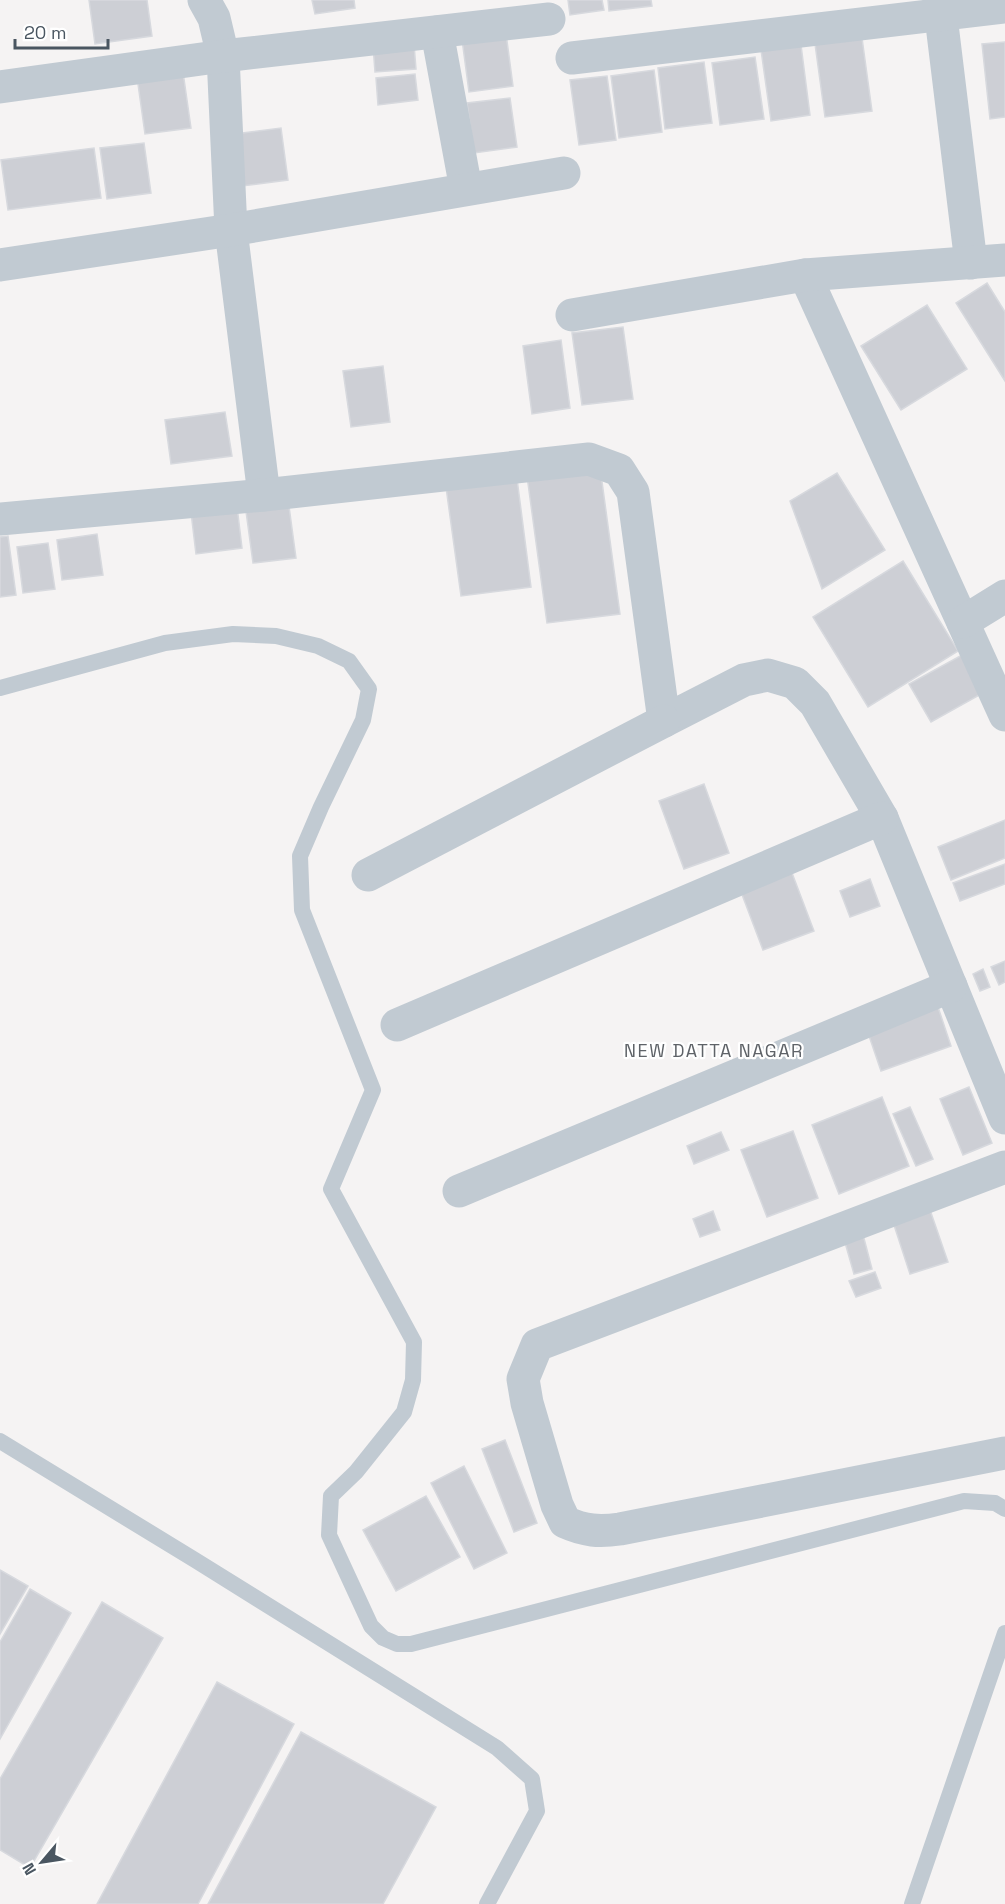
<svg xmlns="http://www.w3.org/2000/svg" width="1005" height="1904" viewBox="0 0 1005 1904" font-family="'Space Grotesk',sans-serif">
<rect width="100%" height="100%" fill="#f5f3f3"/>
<!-- building -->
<g fill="#cdcfd5" stroke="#d7d9de" stroke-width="1.5">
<path d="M89 0H147L152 36 95 44Z"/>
<path d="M312 0H354L355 8 315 14Z"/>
<path d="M568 0H602L604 10 570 15Z"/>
<path d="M608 0H651L652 6 609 11Z"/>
<path d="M505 26 513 86 469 92 461 32Z"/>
<path d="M862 38 872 111 825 117 815 44Z"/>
<path d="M1005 42V117L990 119 982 44Z"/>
<path d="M414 44 416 69 375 72 373 46Z"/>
<path d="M801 45 810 115 771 121 761 50Z"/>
<path d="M755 57 764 119 720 125 712 63Z"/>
<path d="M704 62 712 123 665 129 658 68Z"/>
<path d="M654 70 662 132 619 138 611 76Z"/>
<path d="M183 72 191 128 145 134 137 77Z"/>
<path d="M415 74 418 100 378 105 376 78Z"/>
<path d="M607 76 616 140 579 145 570 80Z"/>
<path d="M510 98 517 147 474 153 467 103Z"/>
<path d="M281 128 288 180 242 186 235 134Z"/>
<path d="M144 143 151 193 107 199 100 148Z"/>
<path d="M94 148 101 198 8 210 1 160Z"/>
<path d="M987 283 1005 312V381L956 303Z"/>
<path d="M927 305 967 369 901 410 861 346Z"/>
<path d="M623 327 633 399 582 405 572 333Z"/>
<path d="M561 340 570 408 532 414 523 346Z"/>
<path d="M383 366 390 422 351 427 343 371Z"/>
<path d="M225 412 232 456 171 464 165 420Z"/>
<path d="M600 467 620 614 547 623 527 476Z"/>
<path d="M516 471 531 587 461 596 445 480Z"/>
<path d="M837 473 885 550 822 589 790 501Z"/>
<path d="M236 498 242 548 196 554 190 504Z"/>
<path d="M288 499 296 558 253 563 245 504Z"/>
<path d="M97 534 103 575 62 580 57 540Z"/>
<path d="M8 536 16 595 0 597V537Z"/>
<path d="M48 543 55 589 23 593 17 547Z"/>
<path d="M903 561 958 651 868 707 813 617Z"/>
<path d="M962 655 983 693 931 722 909 684Z"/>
<path d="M704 784 729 853 684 869 659 801Z"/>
<path d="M1005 820V858L951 880 938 847Z"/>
<path d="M1005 864V884L960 901 953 883Z"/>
<path d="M789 865 814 931 763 950 738 884Z"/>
<path d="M870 879 880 906 850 917 840 891Z"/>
<path d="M1005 961V982L999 985 991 967Z"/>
<path d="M983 969 990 987 980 991 973 974Z"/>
<path d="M936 1001 951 1046 881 1071 866 1027Z"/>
<path d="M969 1087 992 1143 963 1155 940 1099Z"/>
<path d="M882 1097 909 1166 839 1194 812 1125Z"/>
<path d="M910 1107 933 1159 916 1166 893 1114Z"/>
<path d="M793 1131 818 1198 767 1217 741 1150Z"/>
<path d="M721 1132 729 1150 694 1164 687 1146Z"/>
<path d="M929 1207 948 1262 910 1274 892 1219Z"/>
<path d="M713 1211 720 1230 700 1237 693 1219Z"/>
<path d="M861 1227 872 1269 854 1274 842 1232Z"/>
<path d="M875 1272 881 1288 856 1297 849 1281Z"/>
<path d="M505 1440 537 1523 514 1532 482 1449Z"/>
<path d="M464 1466 507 1553 474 1569 431 1483Z"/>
<path d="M426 1496 460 1557 396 1591 363 1530Z"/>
<path d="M0 1570 28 1586 0 1634Z"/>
<path d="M30 1589 71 1613 0 1739V1642Z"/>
<path d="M102 1602 163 1638 30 1868 0 1850V1779Z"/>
<path d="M217 1682 294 1724 198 1904H97Z"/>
<path d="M301 1732 436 1807 383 1904H208Z"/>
</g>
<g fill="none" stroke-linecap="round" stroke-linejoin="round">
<!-- lane -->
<g stroke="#c1cad2" stroke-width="16">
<path d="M0 688 165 643 233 634 276 636 318 646 349 661 369 689 363 720 321 807 300 856 302 910 373 1090 331 1189 414 1342 413 1380 404 1412 356 1472 331 1496 329 1535 371 1626 383 1638 397 1644H411L964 1501 995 1503 1005 1509"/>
<path d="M0 1441 195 1560 497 1748 532 1779 537 1811 487 1904"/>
<path d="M912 1904 1005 1633"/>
</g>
<!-- street -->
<g stroke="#c1cad2" stroke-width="33">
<path d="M204 0 214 18 223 56 231 230 264 495"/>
<path d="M939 0 971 263"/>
<path d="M437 32 466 189"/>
<path d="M572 58 1005 7"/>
<path d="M0 87 223 56 549 19"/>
<path d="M0 265 231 230 564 173"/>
<path d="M805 275 1005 715"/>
<path d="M572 315 805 275 1005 260"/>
<path d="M0 519 264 495 589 459 619 470 633 492 664 721 744 680 768 675 795 683 815 703 882 818 1005 1118"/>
<path d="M963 622 1005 596"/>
<path d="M368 875 664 721"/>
<path d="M397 1025 882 818"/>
<path d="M1005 1167 537 1345 523 1379 527 1403 557 1505 565 1522C585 1531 599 1532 620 1529L1005 1453"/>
<path d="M459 1191 951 986"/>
</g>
</g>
<g text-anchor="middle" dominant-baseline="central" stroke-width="4.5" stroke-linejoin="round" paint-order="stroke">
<!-- neighbourhood labels -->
<g font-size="18" letter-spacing="1.5" fill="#5f6368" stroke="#fff">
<text x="714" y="1050">NEW DATTA NAGAR</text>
</g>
</g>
<!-- north arrow -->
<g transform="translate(42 1862) rotate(241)" stroke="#ffffff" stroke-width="4.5" paint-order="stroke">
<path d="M0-4.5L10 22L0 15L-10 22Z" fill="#4a5661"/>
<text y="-9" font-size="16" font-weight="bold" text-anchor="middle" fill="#4a5661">N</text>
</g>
<!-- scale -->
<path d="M15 39v9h93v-9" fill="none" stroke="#4a5661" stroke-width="3"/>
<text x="24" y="39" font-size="18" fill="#4a5661" stroke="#ffffff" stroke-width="4.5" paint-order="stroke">20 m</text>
</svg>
